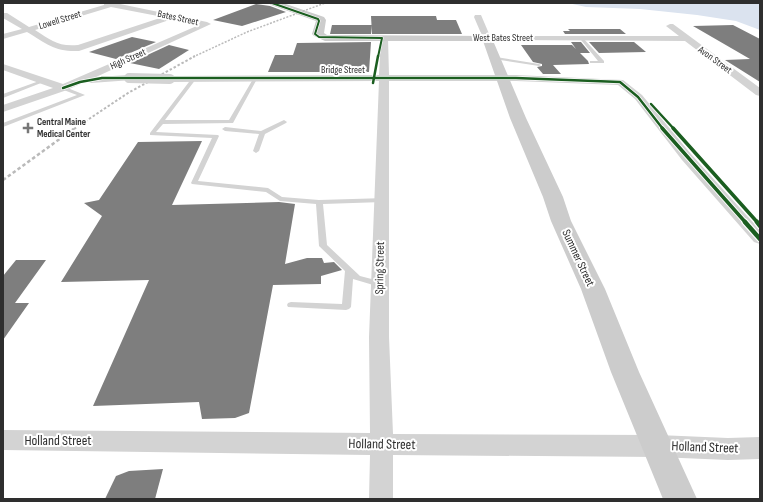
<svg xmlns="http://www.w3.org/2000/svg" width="763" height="502" viewBox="0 0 763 502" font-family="'Sofia Sans Condensed',sans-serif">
<rect width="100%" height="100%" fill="#fff"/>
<!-- water -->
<path fill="#dbe3ef" d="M568 3H760V30L736 21 697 15 640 9 586 7Z"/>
<!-- building -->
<g fill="#7e7e7e">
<path d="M256 4 270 6 286 12 242 26 213 20Z"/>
<path d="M371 16H436L437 20H456L462 34H372Z"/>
<path d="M332 25H372L371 34H330Z"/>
<path d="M733 25 760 39V82L725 60 750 59 693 26Z"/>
<path d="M568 29H620L626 34H565L563 31H570Z"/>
<path d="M132 37 156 42 116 59 89 52Z"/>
<path d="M371 42 369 72H268L275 55H293L297 43Z"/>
<path d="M571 42H581L590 53H580L588 61 589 64 553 65 561 74H543L537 67 542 66V64L533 62 521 45H572L576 49Z"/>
<path d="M589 42H634L646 52 599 53Z"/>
<path d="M169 45 189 50 159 69 130 63Z"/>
<path d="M202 141 172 205 279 202 295 204 285 264 307 258H322L324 263 334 262 342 270 321 276V284L273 285 249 413 235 418 202 419 199 402 93 406 149 280 61 282 102 216 84 203 99 200 138 142Z"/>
<path d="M16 260H46L15 303H29L3 340V276Z"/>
<path d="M163 469 155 499H105L116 476 129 471Z"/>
</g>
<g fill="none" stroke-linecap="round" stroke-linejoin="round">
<!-- lane -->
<g fill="#d3d3d3" fill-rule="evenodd">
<path d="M581 38H583L604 61V63H590V61H598L581 40Z"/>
<path d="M496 57 539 64 541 65 539 66 494 59V57Z"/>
<path d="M192 78 196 79 165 120H229L253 79 255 78 257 79 233 123 163 124 156 132 218 135 219 136 198 181 268 188 282 197 319 200 386 198 387 200 386 202H383L323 204 327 245 360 276 383 282 384 284 383 286 380 287 353 279 351 307 349 309 346 310 288 307 287 305 288 303 291 302 342 304 345 271 319 246 316 204 280 201 266 192 192 184 191 183 212 138 150 135V133Z"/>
<path d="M42 80 46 81 3 98V94Z"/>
<path d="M61 87H65L85 95 3 127V123L77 95 61 89Z"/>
<path d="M284 120 287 122 286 123 265 134 259 151 256 153 253 151 259 134 225 131 222 129 225 127 261 131Z"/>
</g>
<!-- street -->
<g fill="#d3d3d3" fill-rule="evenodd">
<path d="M104 3H121L120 4 207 22 211 24 96 77 129 75 134 78 132 80 91 83 87 81 67 90 3 112V105L53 88 3 70V64L63 84 199 25 172 19 79 51C55 52 47 44 27 32L3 39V34L22 29 3 18V13H7L29 27 104 5ZM111 7 163 17 78 45C58 47 51 40 35 30Z"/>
<path d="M475 15H481L490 36H679L666 26 670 24H673L760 88V96L756 95 685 41 487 40 483 38 474 17Z"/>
<path d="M381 36H387L388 38 389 75H516L623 80 642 95 691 154 760 230V244L754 242 682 160 635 99 618 85 516 81H389V337L393 434 658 435 728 438 760 437V459L728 460 658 457 393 455V499H369L370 455 3 450V430L370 433 369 337 379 81 170 82 165 79 170 76 379 75Z"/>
</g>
<!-- secondary -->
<path fill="#ccc" fill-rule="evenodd" d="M269 3H283L324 17 326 20 324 33 327 35 491 36 526 118 563 197 571 221 605 289 639 372 697 499H663L611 372 581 289 551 221 543 197 510 118 483 41H325L314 36 312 34 316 21 271 5Z"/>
<!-- rail-far2 -->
<path stroke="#bababa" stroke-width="1.5" stroke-dasharray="2 1.5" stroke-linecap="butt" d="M193 57 247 32 325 3"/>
<!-- rail-far1 -->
<path stroke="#bababa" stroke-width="2" stroke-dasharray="2.5 2" stroke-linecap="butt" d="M74 129 128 93 195 56"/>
<!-- rail -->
<path stroke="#bababa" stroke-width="2.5" stroke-dasharray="3.5 2.5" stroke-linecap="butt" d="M3 180 75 128"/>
<!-- street-bridge -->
<path stroke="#d3d3d3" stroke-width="10" d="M129 78 170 79"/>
<defs>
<path id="cycleway-far3" d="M272 3 318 19 319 21 315 34 319 37 382 38 378 57"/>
<g id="cycleway-far2">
<path d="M373 83 378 56"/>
<path d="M63 88 80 82 102 78H516L620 82 638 97 663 129"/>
<path d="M651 104 674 129"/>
</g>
<g id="cycleway-far1">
<path d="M662 128 746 223"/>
<path d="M673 128 758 223"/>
</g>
<g id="cycleway">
<path d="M745 222 760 239"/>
<path d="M757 222 760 226"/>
</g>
</defs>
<!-- cycleway-far3 casing -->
<use href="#cycleway-far3" stroke="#fff" stroke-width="3"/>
<!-- cycleway-far2 casing -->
<use href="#cycleway-far2" stroke="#fff" stroke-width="4"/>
<!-- cycleway-far1 casing -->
<use href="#cycleway-far1" stroke="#fff" stroke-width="5.5"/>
<!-- cycleway casing -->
<use href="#cycleway" stroke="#fff" stroke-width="7"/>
<!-- cycleway-far3 -->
<use href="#cycleway-far3" stroke="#1b5e20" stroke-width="2"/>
<!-- cycleway-far2 -->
<use href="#cycleway-far2" stroke="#1b5e20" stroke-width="2.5"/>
<!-- cycleway-far1 -->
<use href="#cycleway-far1" stroke="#1b5e20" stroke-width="3.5"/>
<!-- cycleway -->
<use href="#cycleway" stroke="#1b5e20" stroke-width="4.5"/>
</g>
<!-- markers -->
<path fill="#777" stroke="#fff" stroke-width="1.5" d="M26 122h4v4h4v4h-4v4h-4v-4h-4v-4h4z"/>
<g text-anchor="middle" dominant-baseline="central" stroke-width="4" stroke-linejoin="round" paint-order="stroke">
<!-- far-street labels -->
<g font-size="10" fill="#2e2e2e" stroke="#fff">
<text transform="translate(178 18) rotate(12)">Bates Street</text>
<text transform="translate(60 20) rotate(-17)">Lowell Street</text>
<text x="503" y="38">West Bates Street</text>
<text transform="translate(128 59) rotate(-24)">High Street</text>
<text transform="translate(715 60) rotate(36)">Avon Street</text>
<text x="343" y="70">Bridge Street</text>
</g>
<!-- far-poi labels -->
<g font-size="10" font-weight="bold" fill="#2e2e2e" stroke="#fff" text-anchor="start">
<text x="37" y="122">Central Maine<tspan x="37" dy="12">Medical Center</tspan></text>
</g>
<!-- street labels -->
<g font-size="12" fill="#2e2e2e" stroke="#fff">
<text transform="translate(578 258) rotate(65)">Summer Street</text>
<text transform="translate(380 268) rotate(-89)">Spring Street</text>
</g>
<!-- near-street labels -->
<g font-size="14" fill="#2e2e2e" stroke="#fff">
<text x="58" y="440">Holland Street</text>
<text transform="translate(382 444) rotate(1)">Holland Street</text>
<text transform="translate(705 447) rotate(2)">Holland Street</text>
</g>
</g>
<!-- border -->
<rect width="763" height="502" fill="none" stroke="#2e2e2e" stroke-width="8"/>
</svg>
